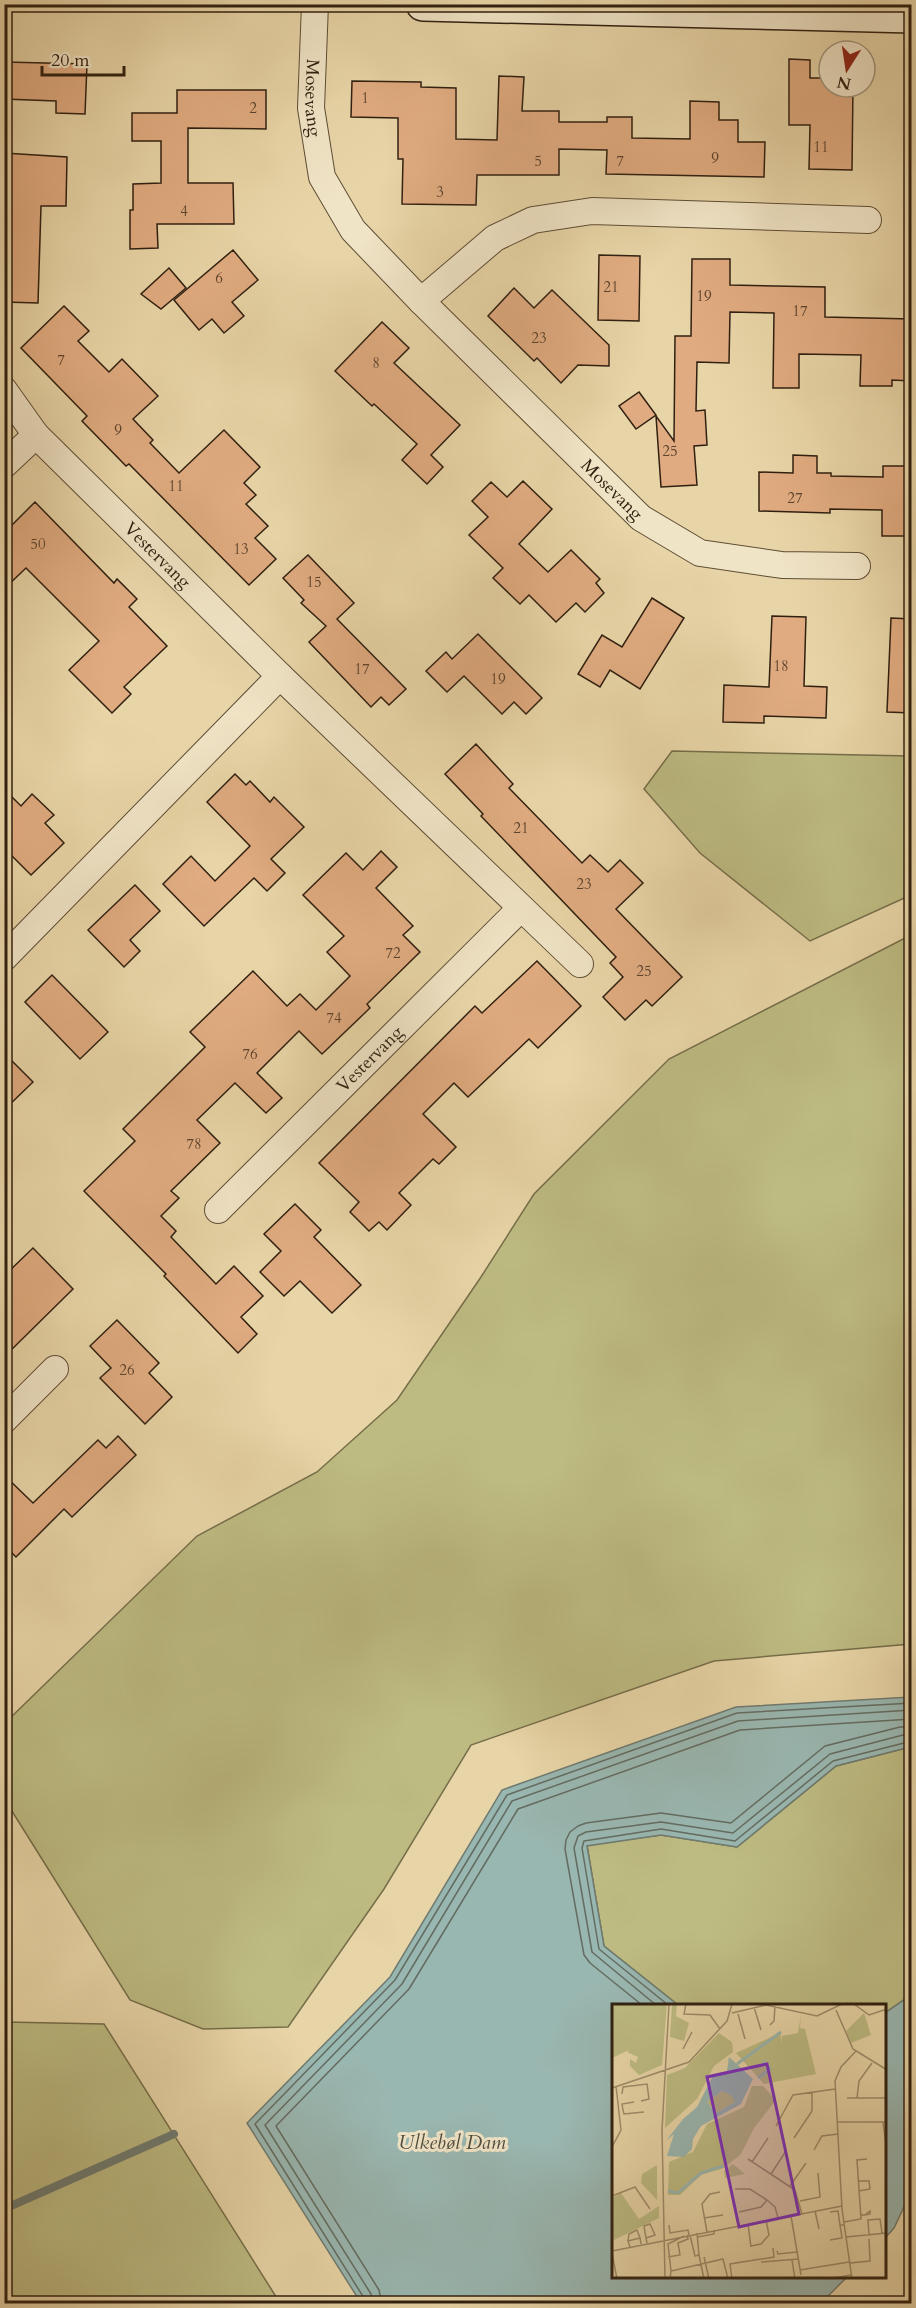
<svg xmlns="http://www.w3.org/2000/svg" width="916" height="2308" viewBox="0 0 916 2308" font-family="Cardo,serif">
<rect width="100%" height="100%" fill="#e8d5a7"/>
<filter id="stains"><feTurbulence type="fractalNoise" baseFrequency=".00333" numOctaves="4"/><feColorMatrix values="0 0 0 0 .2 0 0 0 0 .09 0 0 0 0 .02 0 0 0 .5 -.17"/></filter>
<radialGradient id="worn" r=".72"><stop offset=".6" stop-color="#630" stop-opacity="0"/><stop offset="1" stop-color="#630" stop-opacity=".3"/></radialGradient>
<!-- green -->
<g fill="#bdbb82" stroke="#766e4a" stroke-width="1.5">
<path d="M672 751 911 756V895L810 941 700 853 644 789Z"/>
<path d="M911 935V1644L714 1661 471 1745 384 1889 288 2027 203 2029 130 2000 5 1800V1723L197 1536 317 1472 397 1400 481 1277 534 1194 669 1059Z"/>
<path d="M906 1748 912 1755 911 1995 885 2013 884 2005H678L604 1946 587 1845 661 1835 737 1847 836 1766Z"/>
<path d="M5 2022 104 2024 280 2303H5Z"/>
</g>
<!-- water -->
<g fill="#99b7b1" stroke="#6f7b71" stroke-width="1.5">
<path d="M911 1697V1755L906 1748 836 1766 737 1847 661 1835 587 1846 604 1946 678 2005H613V2276L847 2277 821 2303H361L247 2123 390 1977 502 1790 736 1707Z"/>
<path d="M911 1995V2192L894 2228 885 2238V2013Z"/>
</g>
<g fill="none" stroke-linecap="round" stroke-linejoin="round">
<!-- shore -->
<g stroke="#646c61" stroke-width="1.5">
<path d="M642 2005 590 1963 584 1955 565 1849 566 1840 570 1832 578 1826 586 1823 661 1813 731 1823 825 1746 900 1727H912"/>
<path d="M656 2005 592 1952 574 1848 578 1836 586 1832 661 1822 733 1833 830 1754 903 1735 912 1736"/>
<path d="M668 2005 599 1949 582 1848 584 1841 661 1829 735 1841 833 1761 904 1743 912 1745"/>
<path d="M365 2304 364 2298 255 2124 395 1980 507 1795 737 1713 912 1703"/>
<path d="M373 2304 371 2294 265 2125 402 1984 512 1801 738 1721 912 1710"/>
<path d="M382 2304 379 2290 276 2126 409 1989 518 1809 740 1730 912 1719"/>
</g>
<!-- stream -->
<g stroke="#6f7b71" stroke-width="8">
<path d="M4 2209 174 2134"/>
<path d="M4 2296 9 2304"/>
</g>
</g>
<!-- building -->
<g fill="#e0ab80" stroke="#302011" stroke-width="1.5">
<path d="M789 59 810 60V78H829V87H853L852 170 809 169 810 125H789Z"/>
<path d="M4 62 87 64 85 114 56 113V101L4 99Z"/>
<path d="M499 76 524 77 522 111H559V122H607V117H632V138L690 139V101L719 102V120H738V142H765L764 177 606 174 607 150 559 149V175H477L476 205 402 204 403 159H398V118L351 117 352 81 421 82V87L456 88V139L497 140Z"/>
<path d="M177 90H266V129L188 128V183H233L234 224H157L158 248 130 249V210H133V184L161 183V141H132V113H177Z"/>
<path d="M4 153 67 157 66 206H41L38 303 4 302Z"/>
<path d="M233 250 258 280 232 302 244 316 224 333 212 319 199 330 174 300Z"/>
<path d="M599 255 640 256 639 321 598 320Z"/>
<path d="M692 259H730V285L825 287V317L912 319V381L892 380V386H860L861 355 799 354V388H773L774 313 730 312 729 363 697 362 696 411 705 410 707 445 694 446 697 485 661 487 656 416 674 441 675 336H691Z"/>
<path d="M169 268 186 288 161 309 141 294Z"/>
<path d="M514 288 534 308 552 290 609 345V366L578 365 561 383 537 358 534 361 488 316Z"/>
<path d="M64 306 89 331 78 341 109 372 122 359 158 396 133 419 153 440 150 443 179 473 224 430 260 467 244 483 256 495 246 504 268 526 255 538 276 559 249 585 129 464 126 466 82 421 87 416 21 348Z"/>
<path d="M382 322 409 348 394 363 460 425 431 455 443 467 427 484 402 460 417 444 374 404 372 406 335 371Z"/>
<path d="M639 392 656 415 636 429 619 406Z"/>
<path d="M793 455 817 456V473H831V476L883 477V466H912V536H882V510L830 509V513L759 511V472L793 473Z"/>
<path d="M523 481 552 509 519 544 548 572 571 550 600 579 596 583 604 593 585 612 576 603 556 622 529 595 520 604 493 578 503 568 469 535 488 517 472 501 491 482 507 497Z"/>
<path d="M35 502 114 583 117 579 137 599 129 607 167 646 124 687 131 694 112 713 69 670 99 641 26 568 4 589V533Z"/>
<path d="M308 555 354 603 337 619 406 689 389 705 381 697 371 707 309 642 326 626 301 603 304 600 283 578Z"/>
<path d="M652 598 684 618 640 689 610 670 600 687 578 674 602 635 622 647Z"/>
<path d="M772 616 806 617 804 686 827 687 826 718 764 716V723L723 722 724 685 769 687Z"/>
<path d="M891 618 912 619V713L887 712Z"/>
<path d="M478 634 542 698 526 714 514 702 502 714 464 676 447 692 426 671 446 652 452 659Z"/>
<path d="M476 744 513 784 509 788 582 863 590 855 608 872 620 860 643 883 616 909 682 977 652 1006 646 1000 625 1020 603 997 623 977 610 963 616 957 481 816 483 814 445 774Z"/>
<path d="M235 774 246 785 250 781 270 802 274 797 304 827 271 859 285 873 267 891 254 878 204 926 163 884 191 856 215 881 250 846 207 802Z"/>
<path d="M4 789 21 806 32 794 54 815 45 823 64 843 31 875 4 848Z"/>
<path d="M381 851 397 867 376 888 413 926 403 935 420 952 367 1004 370 1008 322 1054 299 1031 257 1073 282 1098 266 1113 235 1083 197 1120 220 1143 171 1191 179 1198 161 1216 176 1231 171 1237 216 1284 234 1266 263 1296 241 1317 257 1334 238 1353 164 1276 166 1274 84 1191 135 1141 123 1129 205 1047 190 1032 253 971 287 1006 300 994 316 1010 350 976 327 952 344 936 303 895 346 853 363 870Z"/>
<path d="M135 885 160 911 130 940 140 951 124 967 88 930Z"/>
<path d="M537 961 581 1006 538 1048 529 1039 468 1097 454 1083 423 1114 456 1147 439 1164 433 1159 399 1193 411 1205 387 1230 379 1222 369 1231 350 1212 359 1202 319 1163 475 1006 482 1013Z"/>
<path d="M52 975 108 1032 80 1059 25 1002Z"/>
<path d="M4 1053 33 1082 4 1110Z"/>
<path d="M295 1204 321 1230 314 1237 361 1285 332 1313 300 1281 284 1296 260 1272 281 1251 264 1234Z"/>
<path d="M33 1248 73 1289 4 1357V1276Z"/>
<path d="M117 1320 159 1363 149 1373 172 1397 145 1424 100 1378 111 1368 90 1346Z"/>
<path d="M118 1436 136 1455 72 1517 64 1509 16 1557 4 1545V1475L33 1503 98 1440 106 1448Z"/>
</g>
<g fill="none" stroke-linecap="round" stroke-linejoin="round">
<defs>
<g id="street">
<path id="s1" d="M315 4 311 108 322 177 353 230 421 301 641 518 700 553 782 565 857 566"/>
<path d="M421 301 495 238 533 220 592 211 868 220"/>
<path id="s2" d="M4 390 36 435 280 676 580 964"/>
<path d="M4 465 36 435"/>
<path d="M4 958 280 676"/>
<path id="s3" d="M218 1210 521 908"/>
<path d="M4 1420 55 1369"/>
</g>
<path id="secondary" d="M423 4 912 16"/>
</defs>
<!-- street casing -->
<use href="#street" stroke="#5e4d36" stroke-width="28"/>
<!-- secondary casing -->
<use href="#secondary" stroke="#302011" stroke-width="36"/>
<!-- street -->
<use href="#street" stroke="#f0e4c6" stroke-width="26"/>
<!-- secondary -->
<use href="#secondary" stroke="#f0e4c6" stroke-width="33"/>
</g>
<g text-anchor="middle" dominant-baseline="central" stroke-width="6" stroke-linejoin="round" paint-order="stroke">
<!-- number labels -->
<g font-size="15" fill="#5c432d">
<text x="365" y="98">1</text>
<text x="253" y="108">2</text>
<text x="821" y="147">11</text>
<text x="715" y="158">9</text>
<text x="538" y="161">5</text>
<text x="620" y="161">7</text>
<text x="440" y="192">3</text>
<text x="184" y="211">4</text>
<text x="219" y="278">6</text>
<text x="611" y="287">21</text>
<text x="704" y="296">19</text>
<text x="800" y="311">17</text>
<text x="539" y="338">23</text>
<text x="61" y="360">7</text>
<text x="376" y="363">8</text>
<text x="118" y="430">9</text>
<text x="670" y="451">25</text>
<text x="176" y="486">11</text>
<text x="795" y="498">27</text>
<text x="38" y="544">50</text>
<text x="241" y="549">13</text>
<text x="314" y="582">15</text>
<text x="781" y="666">18</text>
<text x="362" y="669">17</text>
<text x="498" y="679">19</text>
<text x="521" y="828">21</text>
<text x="584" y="884">23</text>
<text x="393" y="953">72</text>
<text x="644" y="971">25</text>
<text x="334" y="1018">74</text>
<text x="250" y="1054">76</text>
<text x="194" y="1144">78</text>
<text x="127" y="1370">26</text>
</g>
<!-- street labels -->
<g font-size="18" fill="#302011" stroke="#f0e4c6">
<text stroke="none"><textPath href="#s1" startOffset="94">Mosevang</textPath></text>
<text stroke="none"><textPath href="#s1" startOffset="602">Mosevang</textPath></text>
<text stroke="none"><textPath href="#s2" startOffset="226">Vestervang</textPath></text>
<text stroke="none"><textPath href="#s3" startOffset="214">Vestervang</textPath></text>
</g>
<!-- water labels -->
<g font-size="20" font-style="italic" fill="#504d41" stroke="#f0e4c6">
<text x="452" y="2142">Ulkebøl Dam</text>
</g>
</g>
<!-- overview -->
<g transform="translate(612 2004)">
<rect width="274" height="274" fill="#e8d5a7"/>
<path d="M0 0H55L50 61 27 71 18 62V55L24 59 26 53 15 48 17 46 0 54ZM60 0H65L64 12 77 19 72 37 58 33ZM252 9 259 31 239 39 234 27ZM189 11 188 24 193 25 204 70 152 80 124 49 168 29 170 39V32L186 29ZM107 29 120 38 121 48 102 62 85 95 53 124 55 71 73 64ZM140 82H151L164 96 142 124 129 150 112 164 89 171 68 191H56L57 158 81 148 95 120 132 103ZM110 87 121 92 123 98 104 109 95 98ZM121 160 133 170 113 174 112 167ZM45 161V196L29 179 30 170ZM9 189 27 215 47 202V214L0 237V194Z" fill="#bdbb82"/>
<path d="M117 53 141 75 129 100 89 122 81 135 80 145 72 153 55 152 62 130 54 137 71 115 85 103 102 70 115 67ZM110 87 120 92 123 98 104 109 95 98Z" fill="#99b7b1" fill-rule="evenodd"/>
<path fill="none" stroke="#99b7b1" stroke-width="3" d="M125 60 169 28M146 74 158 65 151 57M56 187 66 189 89 169 111 162"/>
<path fill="none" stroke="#9e8d6b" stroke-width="1.5" d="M74 0 72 10 98 11 108 25M242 0 257 11 275 5M142 3 149 26M224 6 241 45 275 66M120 9 154 1 205 12 230 0M126 10 133 35M158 21 162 17 163 2M71 45 80 28M0 84 77 58 115 17 120 0M10 90 11 83 35 80 37 95 29 97M235 94H275M245 94 247 77 260 59M11 106 12 110 32 108M11 106 10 100 22 98M225 118H275M271 118 274 141M164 122 181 91 223 85M182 134 200 107V88M0 143 9 126 4 82M202 146 210 132 226 130M136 155 183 186 190 210M140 158 156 134M159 170 174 147M246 177H257L258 185 247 187M178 182 194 159M123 185H138L155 196 163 203 166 214M0 192 23 183 38 205M188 197 208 193 206 169M203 207 207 225M127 208 149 203 155 196M218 208 226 207 228 221H232M249 211H253L258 210V207L253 211M179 212 189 271M92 214 111 211M232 218 249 215 245 156 255 155M136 220 139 243M57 221 58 229 76 226 77 231M95 228 90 200 98 190 108 188M78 231 83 252 87 251 85 229M257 231 256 216 268 215 270 229M86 233 102 230V226M234 233 275 229M34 234 32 222 38 220 43 231 34 234 35 239M218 236 230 234 228 221M16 237 17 230 25 226 28 234M139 242 149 240 157 231 154 216M18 243 16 237 28 234 29 240M0 247 230 202M165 247 166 250 185 248M0 249 5 275M87 251 92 275M56 253 68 251 66 239 76 235 75 231M92 253 97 275M180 256 183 275M149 258 186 255M238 259 258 257 257 235M188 266 237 258M59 267 56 240 72 232M53 275 50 126 57 0M58 275 59 267 111 255 116 275M120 275 118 260 162 253 161 244M216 275 239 271M240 275 230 205 223 77 229 63 244 47"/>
<path fill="#7b2cbf" fill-opacity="0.15" stroke="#7b2cbf" stroke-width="3" d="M155 60 187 210 127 223 95 73Z"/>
<rect width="274" height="274" fill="none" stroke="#302011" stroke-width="3"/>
</g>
<!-- margin -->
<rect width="916" height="2308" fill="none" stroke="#e8d5a7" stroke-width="24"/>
<rect x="6" y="6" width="904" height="2296" fill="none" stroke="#302011" stroke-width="3"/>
<rect x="12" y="12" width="892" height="2284" fill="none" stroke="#302011" stroke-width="1.5"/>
<!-- north arrow -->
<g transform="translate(847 69) rotate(192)"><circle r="28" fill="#f0e4c6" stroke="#a3967e" stroke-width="1.5"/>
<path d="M0-4.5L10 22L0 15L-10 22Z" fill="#8f2418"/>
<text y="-9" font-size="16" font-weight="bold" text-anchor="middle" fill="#302011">N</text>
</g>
<!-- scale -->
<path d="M42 66v9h82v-9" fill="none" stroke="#302011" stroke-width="3"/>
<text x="51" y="66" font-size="18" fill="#302011" stroke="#f0e4c6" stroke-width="4.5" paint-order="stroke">20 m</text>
<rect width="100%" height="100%" filter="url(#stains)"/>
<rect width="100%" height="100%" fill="url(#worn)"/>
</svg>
